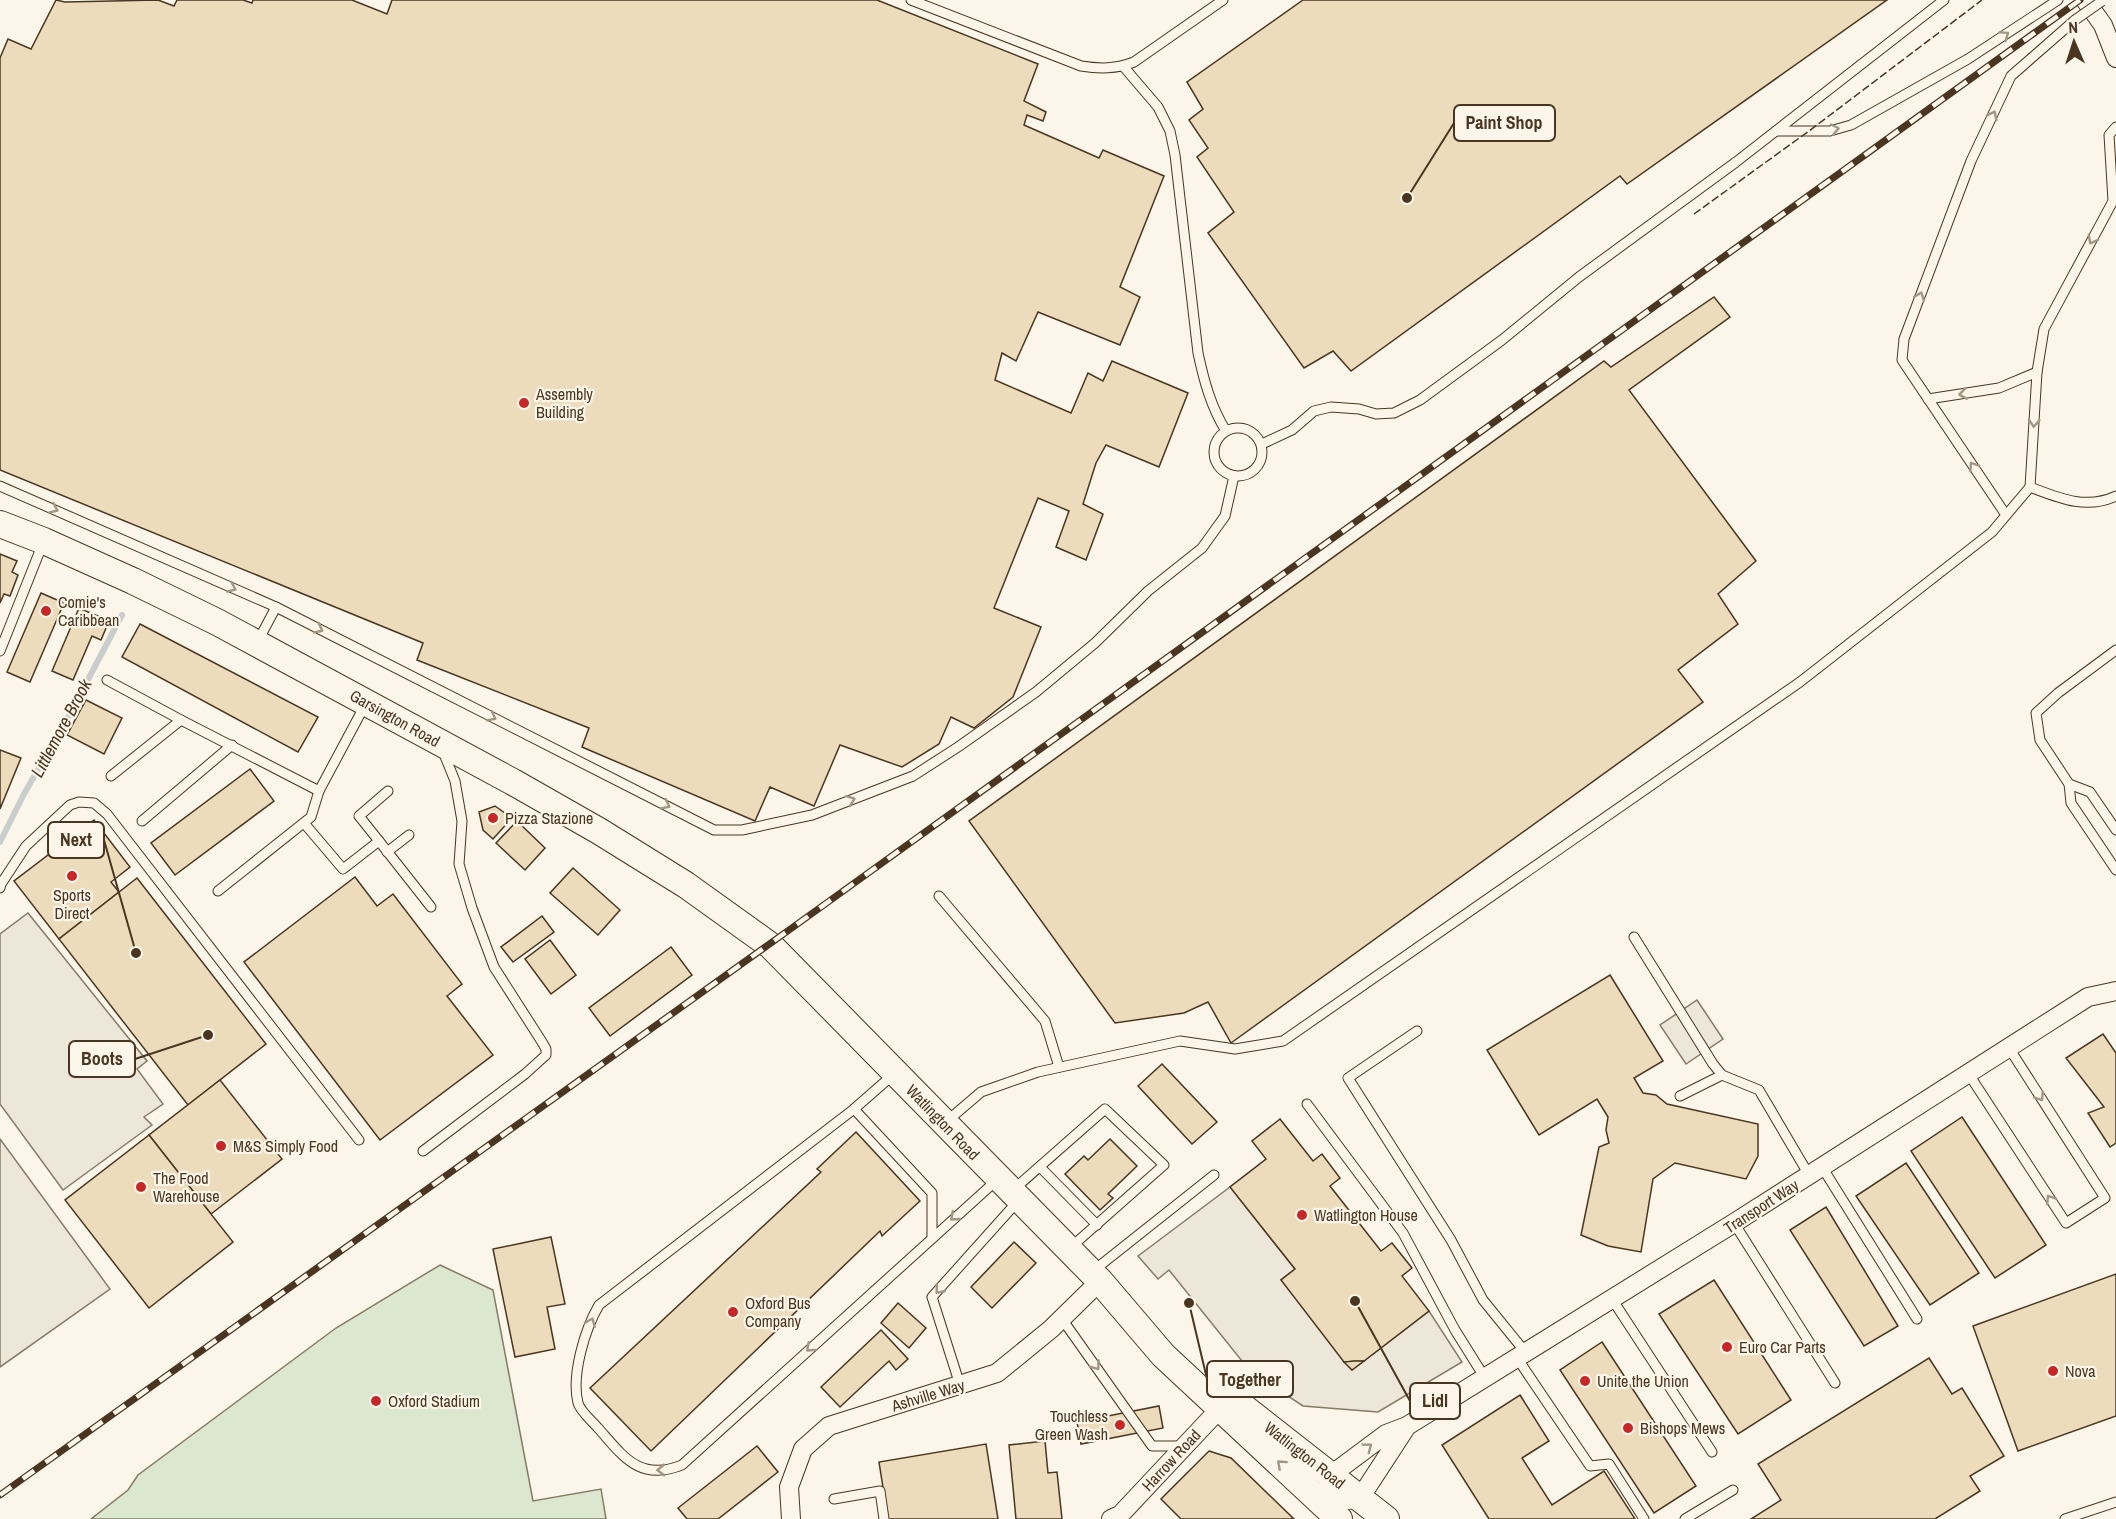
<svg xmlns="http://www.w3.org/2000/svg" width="2116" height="1519" viewBox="0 0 2116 1519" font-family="'Archivo Narrow',sans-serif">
<rect width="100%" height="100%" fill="#fbf6e9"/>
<!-- pitch -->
<path fill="#dce7d0" stroke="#887966" stroke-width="1.5" d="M440 1265 493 1290 533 1501 601 1489 606 1519H91L128 1490 138 1475 336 1328Z"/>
<!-- parking -->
<g fill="#ede7d9" stroke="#887966" stroke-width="1.5">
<path d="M28 913 147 1061 137 1069 163 1104 144 1117 152 1125 63 1190 0 1104V934Z"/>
<path d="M1697 1000 1723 1039 1686 1064 1660 1025Z"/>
<path d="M0 1139 110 1289 0 1367Z"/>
<path d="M1230 1187 1295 1269 1281 1280 1352 1370 1429 1311 1462 1362 1378 1412 1303 1406 1250 1371 1169 1270 1158 1279 1138 1256Z"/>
</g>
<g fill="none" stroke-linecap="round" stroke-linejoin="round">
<!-- stream -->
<path stroke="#c9cecd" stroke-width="6" d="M0 842 24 794 72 710 122 615"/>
</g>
<!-- building -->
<g fill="#ecdcbc" stroke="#4a3520" stroke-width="1.5">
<path d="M56 0 65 2 158 0 174 6 177 0H243L252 3 253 0H352L387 14 392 0H877L1038 64 1024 101 1046 112 1043 121 1027 115 1024 125 1099 158 1103 150 1164 176 1120 287 1140 297 1120 345 1038 312 1016 361 1002 353 995 380 1071 413 1088 373 1103 381 1112 361 1188 393 1159 467 1106 445 1096 463 1083 504 1103 514 1086 560 1056 547 1069 511 1038 498 994 608 1041 627 1013 697 974 728 951 717 939 744 902 767 840 745 814 806 770 787 755 821 582 747 589 728 417 660 423 643 0 470V58L8 39 31 49Z"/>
<path d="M1303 0H1887L1627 184 1620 176 1351 371 1333 351 1304 368 1208 233 1234 212 1197 157 1208 148 1189 120 1203 109 1187 82Z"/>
<path d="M1714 297 1730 317 1629 390 1756 561 1718 594 1738 624 1678 670 1703 702 1231 1043 1208 1002 1184 1013 1115 1023 969 821 1604 361 1611 367Z"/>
<path d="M0 554 17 561 12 572 18 575 10 596 4 594 0 603Z"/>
<path d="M41 593 64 603 30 682 7 672Z"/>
<path d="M79 608 109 621 101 640 92 636 73 680 52 671Z"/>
<path d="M140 624 318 717 298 752 122 657Z"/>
<path d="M86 700 122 718 104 754 67 735Z"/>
<path d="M0 750 21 758 0 809Z"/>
<path d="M250 769 274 801 175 875 151 843Z"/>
<path d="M495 806 512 818 493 839 483 830 479 812Z"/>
<path d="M94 820 130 867 111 882 119 892 59 939 14 881Z"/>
<path d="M517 821 545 848 525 870 496 843Z"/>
<path d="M573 868 620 910 598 935 550 893Z"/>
<path d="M355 877 377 906 393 894 462 984 447 996 493 1055 380 1140 244 962Z"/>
<path d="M137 878 266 1044 188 1105 59 939Z"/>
<path d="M542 916 554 932 513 962 501 947Z"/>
<path d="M550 940 576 975 551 994 525 959Z"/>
<path d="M671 947 692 975 610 1036 589 1008Z"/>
<path d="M1610 975 1663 1061 1634 1078 1643 1093 1656 1095 1667 1104 1758 1124V1156L1746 1179 1675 1163 1653 1179 1641 1252 1608 1246 1581 1235 1599 1147 1609 1143 1606 1130 1608 1117 1597 1099 1539 1135 1487 1050Z"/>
<path d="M2103 1034 2116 1053V1143L2110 1147 2088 1113 2104 1107 2066 1058Z"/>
<path d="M1162 1064 1217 1122 1192 1144 1138 1086Z"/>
<path d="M220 1080 282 1159 211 1214 149 1135Z"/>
<path d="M1962 1117 2046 1245 1995 1278 1911 1151Z"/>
<path d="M1280 1119 1313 1161 1322 1154 1340 1178 1330 1186 1381 1251 1392 1243 1412 1268 1402 1276 1429 1311 1364 1361 1344 1362 1281 1280 1295 1269 1230 1187 1266 1159 1252 1141Z"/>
<path d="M856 1132 920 1201 882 1236 880 1231 651 1451 590 1388 821 1172 817 1169Z"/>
<path d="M149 1135 233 1242 149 1308 65 1200Z"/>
<path d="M1110 1139 1137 1166 1108 1194 1113 1198 1100 1210 1065 1174 1084 1156 1088 1160Z"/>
<path d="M1906 1163 1979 1273 1930 1305 1856 1196Z"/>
<path d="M1826 1207 1898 1326 1864 1346 1790 1230Z"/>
<path d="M551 1237 565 1304 547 1307 555 1349 515 1357 493 1249Z"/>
<path d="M1014 1242 1036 1263 992 1308 971 1287Z"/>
<path d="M2116 1274V1416L2018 1451 1973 1326Z"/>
<path d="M1714 1280 1791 1400 1738 1434 1659 1314Z"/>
<path d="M898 1303 926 1328 909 1348 881 1323Z"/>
<path d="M881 1330 908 1359 896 1370 889 1361 840 1407 821 1387Z"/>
<path d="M1602 1342 1696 1486 1654 1513 1560 1370Z"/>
<path d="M1929 1358 1952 1394 1962 1388 2004 1456 1970 1476 1980 1491 1935 1519H1751L1781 1500 1758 1464Z"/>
<path d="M1354 1361H1364L1352 1370 1344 1362Z"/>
<path d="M1520 1395 1549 1441 1522 1458 1552 1505 1604 1471 1635 1519H1489L1442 1445Z"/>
<path d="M1159 1406 1163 1428 1081 1444 1077 1422Z"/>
<path d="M1045 1441 1048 1473 1057 1472 1062 1519H1016L1009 1445Z"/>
<path d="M986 1444 998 1519H888L879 1462Z"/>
<path d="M757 1446 778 1472 718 1519H687L678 1508Z"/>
<path d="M1209 1451 1231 1458 1294 1519H1181L1161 1499Z"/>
</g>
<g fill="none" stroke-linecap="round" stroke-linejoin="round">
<defs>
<g id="service">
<path d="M911 0 1081 66C1100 69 1116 69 1134 62L1223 0"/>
<path d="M1123 66 1158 107 1170 131 1175 155 1198 353C1204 381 1211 407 1226 431"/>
<path d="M1776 131H1830L1851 125 1968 59 2058 0"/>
<path d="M1928 399 1999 388 2037 372"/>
<circle cx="1238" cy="452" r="24"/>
<path d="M1262 444 1292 430 1314 411 1331 407 1359 409 1376 414 1394 413 1420 400 1502 340 1579 277 1736 162 1944 0"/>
<path d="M0 486 276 607"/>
<path d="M2030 487C2059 498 2086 510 2116 496"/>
<path d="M2006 515 1902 360 1904 339 1971 161 2011 76 2075 20"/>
<path d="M258 641 276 607 714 830H742L812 815 913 776 958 747 1036 692 1095 643 1148 591 1202 548 1225 516 1234 476"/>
<path d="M2116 650 2058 693 2036 713 2040 740 2069 784 2071 803 2116 870"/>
<path d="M0 651 43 543"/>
<path d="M107 680 181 720 319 791 365 705"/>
<path d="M111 776 181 720"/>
<path d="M2069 784 2090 792 2116 830"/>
<path d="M142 821 232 745"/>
<path d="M304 823 343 869 379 841 359 816 388 791"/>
<path d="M379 841 431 907"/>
<path d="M387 852 409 835"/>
<path d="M0 888 1 884 26 846 70 805 79 802 94 803 107 814 359 1140"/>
<path d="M218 891 311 817 319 791"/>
<path d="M939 896 1045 1021 1059 1067"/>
<path d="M1634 937 1713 1064 1722 1075 1759 1090 1809 1175"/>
<path d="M1417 1031 1348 1078 1451 1240 1483 1300 1526 1353"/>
<path d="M895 1073 854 1109 599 1305C585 1329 571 1375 578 1403 580 1411 592 1421 598 1428 623 1456 639 1482 682 1465L998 1179"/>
<path d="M1968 1073 2066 1223 2105 1198 2009 1048"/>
<path d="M1680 1096 1722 1075"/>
<path d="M1307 1104 1403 1233 1455 1330 1485 1378"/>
<path d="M854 1109 932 1193V1236"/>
<path d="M946 1122 981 1092 1038 1072 1180 1041 1235 1049 1283 1041 1800 682 1992 532 2030 487 2037 372 2044 329 2113 201 2109 135 2116 127"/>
<path d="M423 1151 525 1074 546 1055V1049L542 1042 494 967 472 908 459 864 462 821 455 781 442 749"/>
<path d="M1040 1167 1097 1225"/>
<path d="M1822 1167 1917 1319"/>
<path d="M1013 1190 1105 1109 1164 1165 1070 1248"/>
<path d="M1734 1223 1835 1383"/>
<path d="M1093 1271 1214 1175"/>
<path d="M1612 1299 1712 1452"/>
<path d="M1062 1319 1152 1446H1183"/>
<path d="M1517 1358 1590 1466 1609 1464 1644 1519"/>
<path d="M960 1385 932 1297 1018 1201"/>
<path d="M834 1499 880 1491 884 1519"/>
<path d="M1685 1519 1733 1490"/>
<path d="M2065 1519 2116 1502"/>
</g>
<g id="minor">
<path d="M2085 0 2103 25 2116 58"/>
<path d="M1407 1426 1360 1498 1323 1504 1331 1475 1386 1434 1407 1426 1734 1223 2088 997 2116 991"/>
<path d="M791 1519 789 1487 803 1449 829 1426 997 1373 1051 1329 1100 1281"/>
<path d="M1111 1519 1120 1515 1227 1401"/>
</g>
<g id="secondary">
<path d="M0 524 44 541 133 581 217 622 513 782 599 831 686 885 771 946 1100 1281 1163 1355 1339 1519"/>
<path d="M1233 1399 1386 1519"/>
</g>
</defs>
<!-- service casing -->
<use href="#service" stroke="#4a3520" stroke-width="11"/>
<!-- minor casing -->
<use href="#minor" stroke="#4a3520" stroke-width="20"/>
<!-- secondary casing -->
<use href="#secondary" stroke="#4a3520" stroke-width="28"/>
<!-- service -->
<use href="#service" stroke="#fbf6e9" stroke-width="9"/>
<!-- minor -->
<use href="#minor" stroke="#fbf6e9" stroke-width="18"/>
<!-- secondary -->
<use href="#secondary" stroke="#fbf6e9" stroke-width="26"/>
<defs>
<path id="rail" d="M0 1495 796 925 2080 0"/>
</defs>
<!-- rail casing -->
<use href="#rail" stroke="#4a3520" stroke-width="7"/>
<!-- rail -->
<use href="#rail" stroke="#fbf6e9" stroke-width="4.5" stroke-dasharray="14" stroke-linecap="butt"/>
<defs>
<path id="service-bridge" d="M2075 20 2102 1"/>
</defs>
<!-- service-bridge casing -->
<use href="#service-bridge" stroke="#4a3520" stroke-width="11" stroke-linecap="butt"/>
<!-- service-bridge -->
<use href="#service-bridge" stroke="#fbf6e9" stroke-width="9"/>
<!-- fence -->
<path stroke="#4a3520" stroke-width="1.5" stroke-dasharray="8 3" stroke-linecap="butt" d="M1694 214 1809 131 1982 0"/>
</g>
<!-- one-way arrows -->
<defs><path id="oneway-chevron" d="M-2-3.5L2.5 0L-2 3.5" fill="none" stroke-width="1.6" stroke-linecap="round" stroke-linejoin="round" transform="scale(1.5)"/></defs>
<g stroke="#a29684">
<use href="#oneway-chevron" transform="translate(2005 35) rotate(-35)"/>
<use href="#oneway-chevron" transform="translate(1993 115) rotate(-64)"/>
<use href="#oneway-chevron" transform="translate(1835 129) rotate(-12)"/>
<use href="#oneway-chevron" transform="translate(2092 240) rotate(118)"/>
<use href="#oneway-chevron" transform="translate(1920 296) rotate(-69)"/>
<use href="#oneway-chevron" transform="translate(1963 394) rotate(171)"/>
<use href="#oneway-chevron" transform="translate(2034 423) rotate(93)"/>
<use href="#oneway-chevron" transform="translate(1973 466) rotate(-124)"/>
<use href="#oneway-chevron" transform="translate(54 509) rotate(24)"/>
<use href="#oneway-chevron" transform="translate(232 588) rotate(24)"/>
<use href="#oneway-chevron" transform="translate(319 629) rotate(27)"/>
<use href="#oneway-chevron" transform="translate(492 717) rotate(27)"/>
<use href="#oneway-chevron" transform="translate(851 800) rotate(-21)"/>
<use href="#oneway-chevron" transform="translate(666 805) rotate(27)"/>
<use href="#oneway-chevron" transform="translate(2040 1097) rotate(57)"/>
<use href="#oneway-chevron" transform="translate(2050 1199) rotate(-123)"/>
<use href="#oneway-chevron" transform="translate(954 1217) rotate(139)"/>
<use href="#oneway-chevron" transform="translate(939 1290) rotate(129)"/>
<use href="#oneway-chevron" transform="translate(591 1322) rotate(-67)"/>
<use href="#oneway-chevron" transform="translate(810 1348) rotate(138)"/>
<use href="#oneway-chevron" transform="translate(1096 1366) rotate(55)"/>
<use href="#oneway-chevron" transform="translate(1368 1447) rotate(-37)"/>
<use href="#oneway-chevron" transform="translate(1281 1464) rotate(-138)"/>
<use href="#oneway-chevron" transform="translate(661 1470) rotate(179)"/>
</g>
<!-- markers -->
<g fill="#c62828" stroke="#fbf6e9" stroke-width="2">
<circle cx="524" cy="403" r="6"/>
<circle cx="46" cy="611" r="6"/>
<circle cx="493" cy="818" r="6"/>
<circle cx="72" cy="876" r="6"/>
<circle cx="221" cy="1146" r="6"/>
<circle cx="141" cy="1187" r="6"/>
<circle cx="1302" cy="1215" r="6"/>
<circle cx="733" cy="1312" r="6"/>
<circle cx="1727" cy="1347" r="6"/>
<circle cx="2053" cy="1371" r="6"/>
<circle cx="1585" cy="1381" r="6"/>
<circle cx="376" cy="1401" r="6"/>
<circle cx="1120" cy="1425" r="6"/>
<circle cx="1628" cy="1428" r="6"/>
</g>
<g text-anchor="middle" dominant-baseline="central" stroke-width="4.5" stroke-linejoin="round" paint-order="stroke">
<!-- poi labels -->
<g font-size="16" fill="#4a3520" stroke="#fbf6e9" text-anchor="start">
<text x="536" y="394">Assembly<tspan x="536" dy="18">Building</tspan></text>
<text x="58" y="602">Comie's<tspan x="58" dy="18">Caribbean</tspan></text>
<text x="505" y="818">Pizza Stazione</text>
<text x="72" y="895" text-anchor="middle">Sports<tspan x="72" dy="18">Direct</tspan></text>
<text x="233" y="1146">M&amp;S Simply Food</text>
<text x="153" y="1178">The Food<tspan x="153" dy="18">Warehouse</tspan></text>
<text x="1314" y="1215">Watlington House</text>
<text x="745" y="1303">Oxford Bus<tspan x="745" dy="18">Company</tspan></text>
<text x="1739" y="1347">Euro Car Parts</text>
<text x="2065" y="1371">Nova</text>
<text x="1597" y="1381">Unite the Union</text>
<text x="388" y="1401">Oxford Stadium</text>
<text x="1108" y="1416" text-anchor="end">Touchless<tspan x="1108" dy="18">Green Wash</tspan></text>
<text x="1640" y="1428">Bishops Mews</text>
</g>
<!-- street labels -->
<g font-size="16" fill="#4a3520" stroke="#fbf6e9">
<text transform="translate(395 718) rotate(29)">Garsington Road</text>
<text transform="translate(943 1122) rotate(46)">Watlington Road</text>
<text transform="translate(1761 1206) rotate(-33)">Transport Way</text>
<text transform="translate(928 1395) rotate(-17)">Ashville Way</text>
<text transform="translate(1305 1455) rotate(38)">Watlington Road</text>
<text transform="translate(1171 1460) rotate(-47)">Harrow Road</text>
</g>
<!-- water labels -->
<g font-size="18" font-style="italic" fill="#4a3520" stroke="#fbf6e9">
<text transform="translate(61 728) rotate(-62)">Littlemore Brook</text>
</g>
</g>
<!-- callouts -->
<path fill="none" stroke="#4a3520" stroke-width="2" d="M1407 198L1454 123M136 953L104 840M208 1035L135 1059M1189 1303L1207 1379M1355 1301L1410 1401"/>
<g fill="#4a3520" stroke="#fbf6e9" stroke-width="2">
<circle cx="1407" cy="198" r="6"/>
<circle cx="136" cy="953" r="6"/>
<circle cx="208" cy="1035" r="6"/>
<circle cx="1189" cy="1303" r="6"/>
<circle cx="1355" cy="1301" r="6"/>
</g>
<g fill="#fbf6e9" stroke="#4a3520" stroke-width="2">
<rect x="1454" y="105" width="101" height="36" rx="6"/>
<rect x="48" y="822" width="56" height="36" rx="6"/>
<rect x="69" y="1041" width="66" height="36" rx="6"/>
<rect x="1207" y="1361" width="86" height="36" rx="6"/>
<rect x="1410" y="1383" width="50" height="36" rx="6"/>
</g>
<g font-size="18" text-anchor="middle" font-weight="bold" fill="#4a3520">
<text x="1504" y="129">Paint Shop</text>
<text x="76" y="846">Next</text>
<text x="102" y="1065">Boots</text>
<text x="1250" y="1386">Together</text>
<text x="1435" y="1407">Lidl</text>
</g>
<!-- north arrow -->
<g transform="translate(2074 42) rotate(357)" stroke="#fbf6e9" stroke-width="4.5" paint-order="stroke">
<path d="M0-4.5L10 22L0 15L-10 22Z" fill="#4a3520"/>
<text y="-9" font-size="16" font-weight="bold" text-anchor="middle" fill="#4a3520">N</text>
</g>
</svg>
